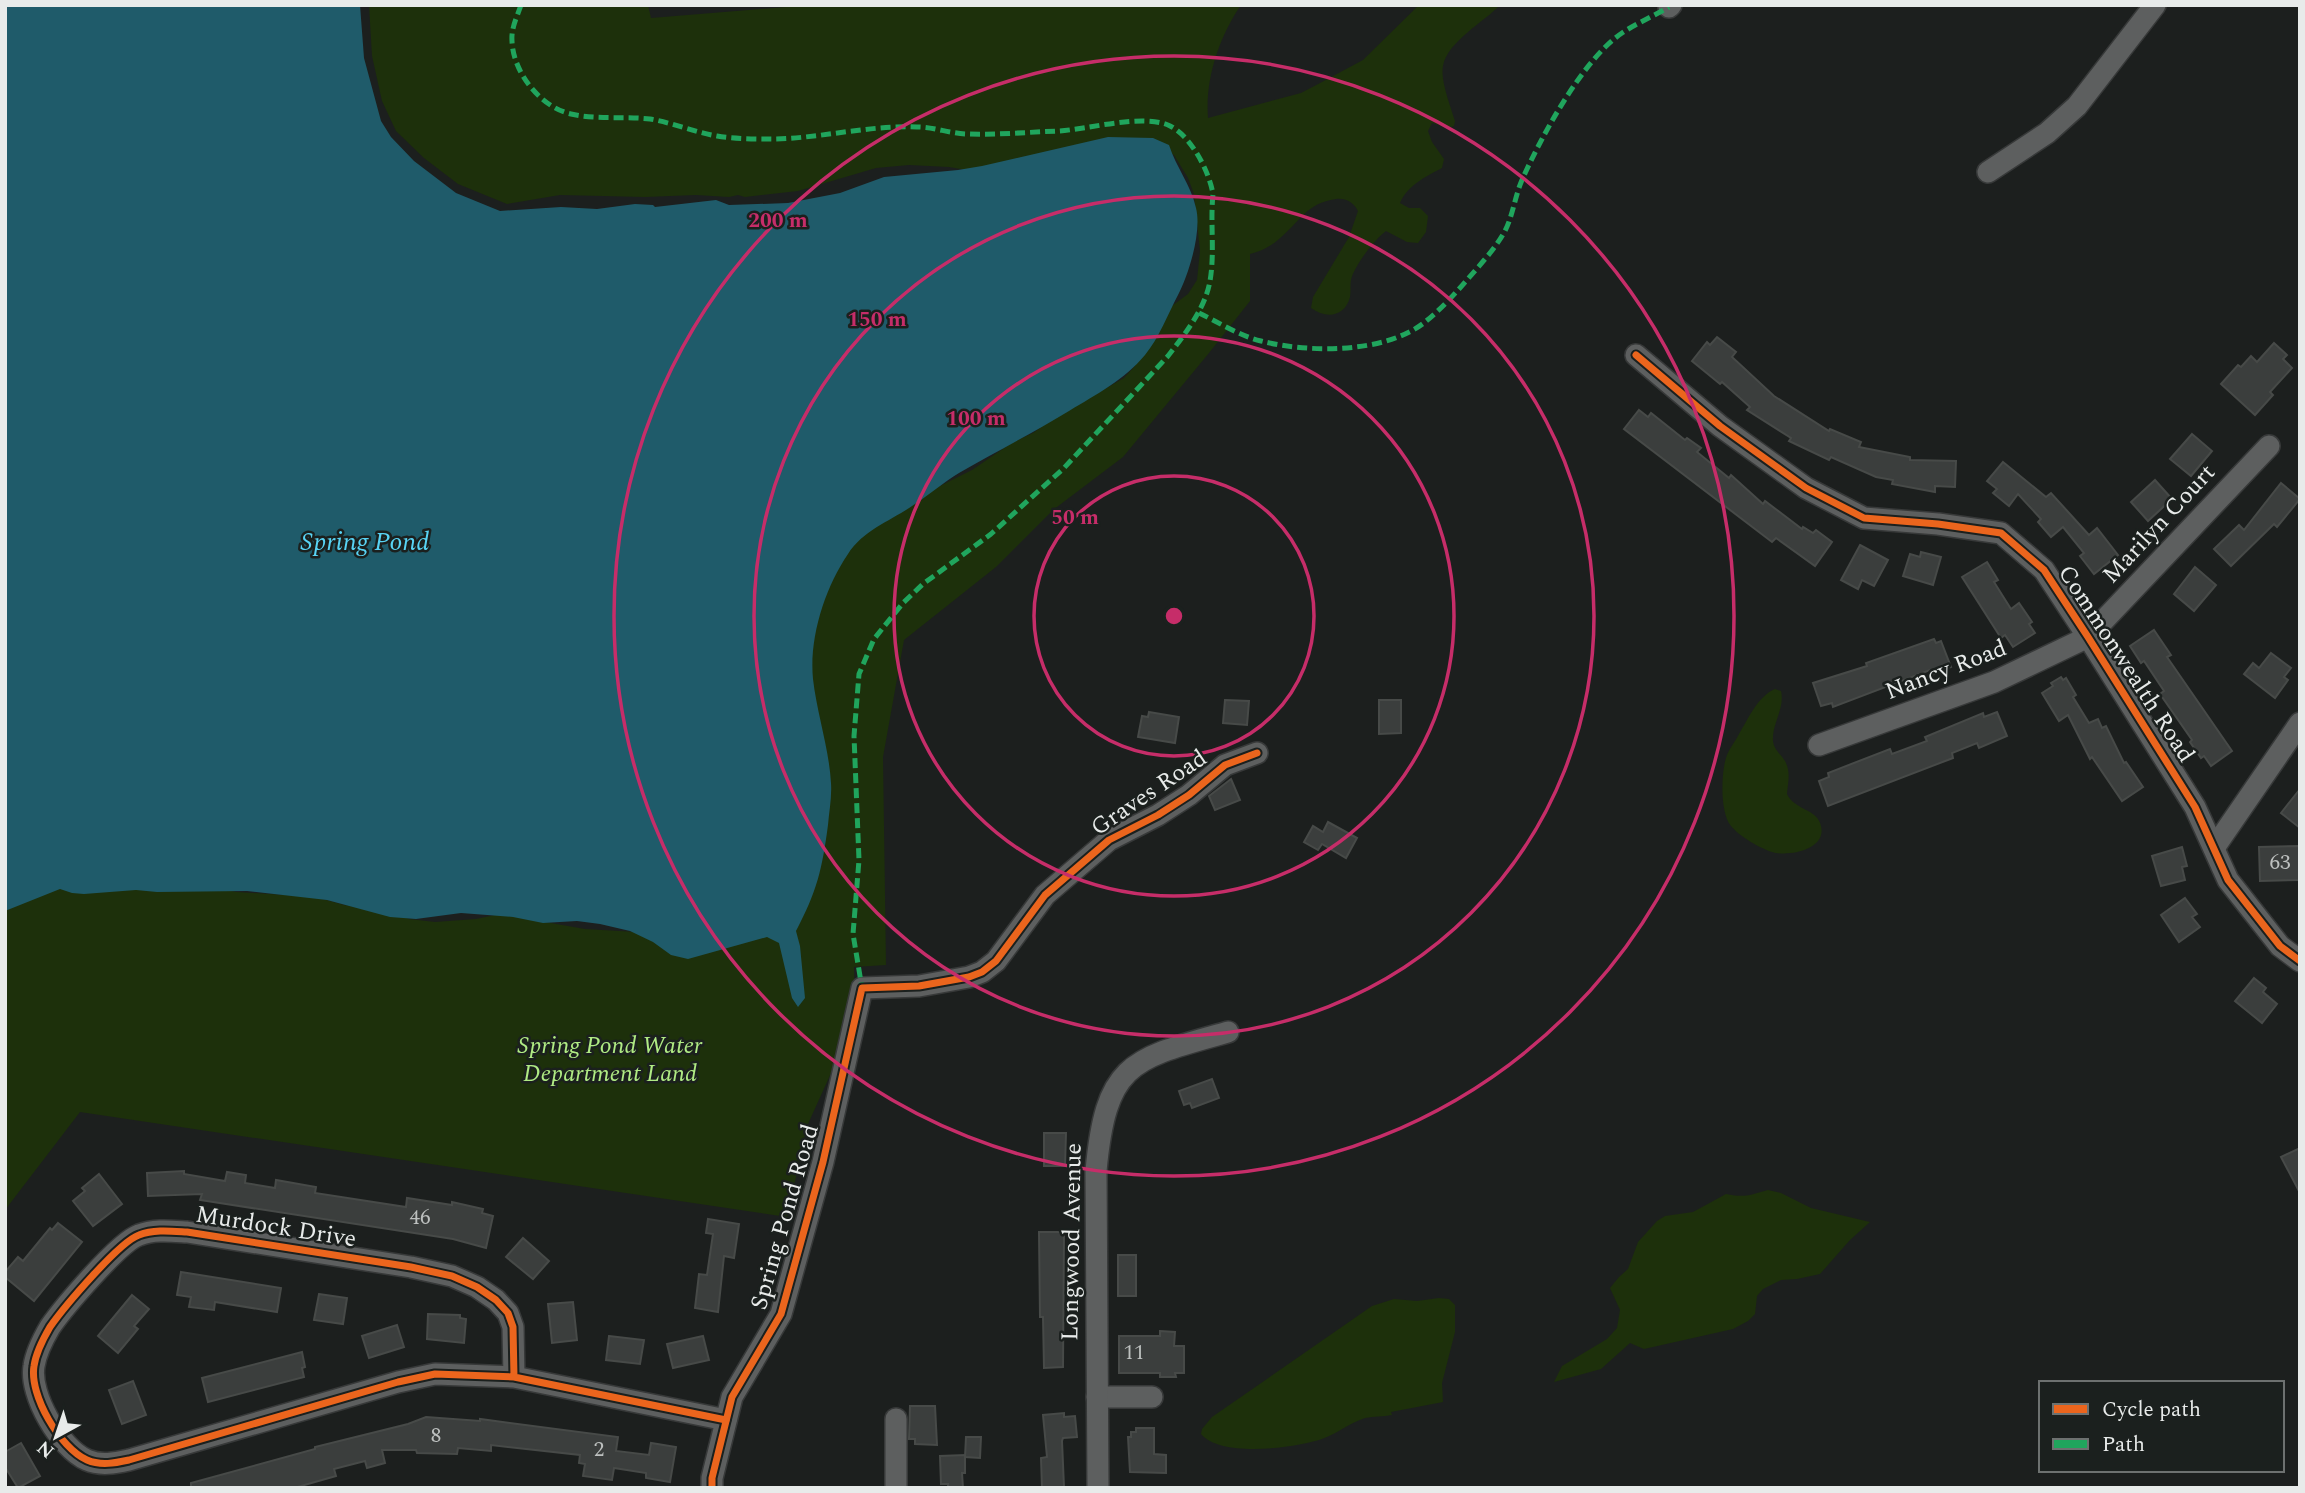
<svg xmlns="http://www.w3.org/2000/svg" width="2305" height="1493" viewBox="0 0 2305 1493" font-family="Spectral,serif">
<rect width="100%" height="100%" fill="#1c1f1e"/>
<!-- green -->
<g fill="#1d300b">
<path d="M369 5H648L651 18 811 5H1241C1219 37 1205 79 1208 118L1301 93 1322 82 1363 60 1419 5H1500C1484 22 1447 42 1443 66 1440 80 1451 107 1455 121L1454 126 1448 128 1432 123 1428 131 1432 142 1444 159 1442 168C1425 177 1408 185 1400 203L1409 208H1420L1428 216 1426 232 1418 243 1407 242 1386 231C1375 239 1354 266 1351 280 1350 285 1351 291 1350 297 1345 317 1326 319 1311 308L1313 297 1349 237 1358 211C1353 202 1346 198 1336 199 1306 203 1300 222 1279 239 1270 247 1261 251 1250 254V301L1209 353 1123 457 1053 510 996 567 904 640 883 757 886 965 854 967 855 1020 808 1124 787 1217 80 1112 5 1210V902L75 882 220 889 237 892 316 897 344 905 394 912 409 919 435 922 476 919 500 914 585 929 636 932 793 639 857 538 908 502 972 470 1013 442 1033 433 1054 418 1124 378 1134 367 1165 311 1188 294 1197 280 1200 251 1194 194 1188 178 1174 155 1155 144 1036 158 967 170 949 167 909 165 876 168 798 191 745 197 738 195 729 197 696 195 645 197 560 195 507 204 458 184 424 158 396 131 382 101 372 56Z"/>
<path d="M1775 689 1781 691C1785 709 1772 723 1773 741 1774 750 1781 754 1785 761 1791 772 1788 782 1787 794 1794 810 1818 809 1821 826 1827 850 1788 857 1772 852 1760 848 1740 837 1731 826 1720 813 1721 774 1726 758 1728 750 1735 742 1739 734 1748 719 1758 696 1775 689Z"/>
<path d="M1768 1190 1781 1193 1811 1208 1870 1222 1850 1240 1820 1274 1797 1279 1781 1280 1763 1289 1757 1296 1755 1314 1748 1321 1733 1329 1644 1349 1630 1343 1601 1369 1554 1382 1562 1366 1607 1339 1617 1328 1620 1310 1610 1288 1619 1277 1628 1269 1638 1242 1657 1221 1665 1216 1693 1212 1726 1194C1745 1198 1750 1195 1768 1190Z"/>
<path d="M1439 1298 1449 1299 1455 1305V1332L1442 1383 1443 1402 1391 1412 1392 1415C1383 1417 1374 1416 1365 1418 1349 1423 1337 1434 1322 1439 1295 1448 1221 1458 1201 1434L1202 1429 1212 1417 1372 1306 1394 1299 1417 1301Z"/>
</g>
<!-- water -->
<path fill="#1f5b6a" d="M5 5H360L364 58 381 121 391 137 414 161 456 193 500 211 561 207 597 209 635 204 653 205 655 207 716 200 729 205 788 203 840 193 884 177 958 170 982 166 1108 137 1153 138 1169 145C1176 167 1191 185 1196 208 1202 231 1189 274 1178 295 1168 314 1159 338 1145 355 1124 380 1097 394 1069 411 1033 433 995 452 959 473 944 482 930 494 915 504 893 520 864 529 848 554 825 588 809 637 813 679 817 714 829 748 831 783 832 797 829 812 828 825 822 870 817 891 796 931L800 946 805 998 798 1007 792 998 779 943 767 937 688 959 671 955 653 942 630 931 600 924 577 921 543 923 513 917 461 913 416 919 390 917 327 900 247 891 157 892 136 890 84 894 72 893 60 889 5 911Z"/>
<!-- building -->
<g fill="#3b3e3d" stroke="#474a48" stroke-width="2">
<path d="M1717 337 1736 352 1732 357 1774 396 1829 431 1830 429 1861 442 1859 447 1910 457V460L1956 461 1955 487 1935 486V492L1892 484 1893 480 1876 477 1831 457 1829 460 1789 441 1791 438 1747 410 1750 407 1722 382 1720 384 1692 361 1707 342 1710 345Z"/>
<path d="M2274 343 2287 355 2283 359 2292 368 2270 392 2273 395 2255 415 2221 384 2238 365 2241 367 2251 356 2257 362Z"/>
<path d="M1639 410 1648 417 1651 413 1685 440 1687 438 1701 448 1697 452 1729 478 1731 475 1763 504 1765 501 1802 529 1803 527 1813 533 1816 530 1832 542 1815 566 1776 538 1772 542 1624 429Z"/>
<path d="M2192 434 2212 451 2191 476 2170 459Z"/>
<path d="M2003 462 2046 497 2051 493 2089 535 2097 528 2118 555 2094 574 2080 556 2084 553 2063 527 2051 537 2038 522 2041 519 2018 494 2009 506 1993 493 1997 489 1987 481Z"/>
<path d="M2155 480 2172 499 2148 521 2131 502Z"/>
<path d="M2281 483 2300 499 2277 527 2274 524 2231 566 2214 549 2239 525 2244 530Z"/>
<path d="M1860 545 1888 560 1874 586 1862 580 1858 589 1841 580Z"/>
<path d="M1921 552 1941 557 1933 585 1903 576 1910 554 1920 557Z"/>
<path d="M1987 562 1998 580 1994 582 2011 609 2019 603 2032 622 2029 624 2035 633 2013 647 2005 635 2001 638 1962 577Z"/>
<path d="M2195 567 2216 585 2194 611 2174 594Z"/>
<path d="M2154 630 2171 655 2167 657 2232 751 2211 766 2204 756 2201 758 2190 742 2192 740 2160 694 2164 691 2144 661 2141 663 2130 646Z"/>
<path d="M1934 639 1936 643 1941 641 1951 667 1932 675 1930 670 1833 707 1832 703 1821 706 1813 683 1867 666 1866 663Z"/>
<path d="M2271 653 2291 668 2284 677 2288 680 2275 698 2244 674 2253 663 2259 668Z"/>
<path d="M2061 677 2063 680 2066 678 2076 695 2073 697 2089 723 2098 719 2102 728 2106 726 2124 763 2126 762 2143 787 2122 801 2092 757 2090 759 2068 715 2059 721 2042 693 2053 686 2051 683Z"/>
<path d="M1225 700 1249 701 1247 725 1223 723Z"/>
<path d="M1379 700H1401V733L1379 734Z"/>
<path d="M1149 712 1179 717 1175 743 1138 737 1142 716 1148 717Z"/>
<path d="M1997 712 2007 736 1979 748 1977 743 1952 753 1953 758 1828 806 1819 781 1829 777 1828 773 1890 749 1892 754 1927 741 1925 737 1983 713 1984 717Z"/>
<path d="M1231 779 1240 800 1215 810 1209 796Z"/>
<path d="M2300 789V828L2281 813Z"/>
<path d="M1328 822 1357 838 1346 858 1322 844 1318 850 1304 842 1313 826 1323 832Z"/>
<path d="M2299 846 2300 880 2260 881 2259 847Z"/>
<path d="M2182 847 2187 866 2182 867 2185 880 2161 886 2152 856Z"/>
<path d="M2185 898 2197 914 2192 917 2200 927 2179 942 2161 915Z"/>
<path d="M2254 978 2266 988 2263 992 2277 1004 2262 1023 2235 1001Z"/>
<path d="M1212 1079 1219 1098 1192 1108 1190 1103 1184 1105 1179 1091Z"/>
<path d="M1044 1133H1066L1065 1166H1044Z"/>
<path d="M2300 1148V1193L2281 1157Z"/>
<path d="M184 1171V1174L225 1181 227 1172 246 1175 245 1183 275 1188 276 1180 316 1187 315 1193 406 1207 407 1198 452 1205V1202L483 1209 482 1213 493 1216 486 1248 453 1239 200 1200 202 1194 148 1196 147 1173Z"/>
<path d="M99 1174 122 1204 93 1226 73 1201 85 1191 82 1188Z"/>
<path d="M708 1219 739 1224 734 1258 724 1256 718 1312 695 1308 699 1274 707 1275 713 1234 706 1233Z"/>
<path d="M58 1223 82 1242 34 1301 5 1277V1272L18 1257 23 1261 50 1228 52 1230Z"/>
<path d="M1039 1232H1064L1063 1367 1044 1368 1043 1317H1040Z"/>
<path d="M523 1238 549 1261 533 1279 506 1257Z"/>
<rect x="1118" y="1255" width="18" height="41"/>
<path d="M181 1272 281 1288 277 1312 215 1302 214 1310 189 1307 191 1297 177 1295Z"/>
<path d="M319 1294 347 1298 343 1324 314 1320Z"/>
<path d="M132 1295 149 1309 134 1326 138 1329 118 1353 98 1336Z"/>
<path d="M573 1302 577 1340 552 1343 548 1304Z"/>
<path d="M428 1314 460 1315V1318L466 1319 464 1343 427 1339Z"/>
<path d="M397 1325 404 1347 369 1358 362 1336Z"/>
<path d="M1160 1331 1175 1332 1174 1346H1184V1373H1175L1176 1377H1160V1373H1119V1336H1160Z"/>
<path d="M609 1336 644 1340 640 1364 606 1360Z"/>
<path d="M703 1336 709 1360 673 1368 667 1344Z"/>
<path d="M302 1352 305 1367 302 1368 304 1377 208 1402 202 1378Z"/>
<path d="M133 1381 146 1415 122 1424 109 1390Z"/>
<path d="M910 1406H935L937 1445 915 1444V1439H909Z"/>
<path d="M1064 1413V1417L1075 1416 1077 1437 1063 1438 1062 1441 1064 1487 1042 1488 1041 1458 1047 1457 1043 1415Z"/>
<path d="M426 1417 480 1421V1419L618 1437 616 1451 649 1455 651 1443 676 1447 670 1482 646 1478V1473L614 1468 612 1480 583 1476 585 1464 579 1463 580 1455 491 1445V1451L458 1448 457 1454 417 1453 416 1450H382L385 1463 367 1468 365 1461 334 1469 336 1476 294 1488H191V1483L315 1449V1447L408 1424Z"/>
<path d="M1136 1428H1154V1454L1166 1455V1473L1130 1472 1128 1437H1131V1432H1136Z"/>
<path d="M966 1437H981L980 1458 965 1457Z"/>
<path d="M21 1443 40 1476 18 1488 5 1467V1452Z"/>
<path d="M965 1455V1473H962L963 1488H948V1484H941L940 1456Z"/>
</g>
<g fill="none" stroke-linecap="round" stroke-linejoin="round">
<defs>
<g id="street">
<path d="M1669 7 1671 5"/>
<path d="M1988 172 2047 133 2077 106 2155 5"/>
<path d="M1636 355 1720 426 1806 488 1864 518 1938 524 2001 533 2044 570 2088 637 2195 807 2228 880 2280 946 2300 961"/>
<path d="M1819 745 1994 682 2088 637 2269 446"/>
<path d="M2214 848 2300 723"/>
<path d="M514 1377 513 1327 508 1313 496 1300 477 1287 452 1276 411 1267 187 1232C171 1231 154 1229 139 1235 119 1242 64 1307 50 1327 43 1339 36 1352 34 1366 29 1395 60 1448 87 1460 101 1466 115 1463 129 1460L398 1382 435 1374 514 1377 726 1420"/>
<path d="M1097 1397H1152"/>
<path d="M712 1488V1478L732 1397 781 1314 823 1162 862 988 919 986 969 977 982 972 996 961 1045 895 1109 840 1158 815 1189 795 1225 765 1257 753"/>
<path d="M896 1488V1419"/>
<path d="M1098 1488 1096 1171C1106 1062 1131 1059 1228 1032"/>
</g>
</defs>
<!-- street casing -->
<use href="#street" stroke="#373939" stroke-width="24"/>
<!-- street -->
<use href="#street" stroke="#5d5f5f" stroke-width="21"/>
<!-- quiet -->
<g stroke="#20a55d" stroke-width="5" stroke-dasharray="10 5" stroke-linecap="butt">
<path d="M521 5C517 17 511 28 512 41 513 72 540 107 571 114 597 120 624 116 650 119 673 123 694 132 717 136 735 139 756 139 775 139 822 138 869 125 917 127 934 127 951 134 969 134 998 135 1029 132 1059 131 1089 129 1141 114 1168 125 1191 135 1209 171 1213 194 1210 223 1215 252 1210 281 1205 309 1185 334 1168 356L1064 468 991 534 923 584 903 603 874 639 859 674 854 736 859 860 853 934 862 988"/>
<path d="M1199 313C1218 322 1240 336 1261 341 1308 353 1385 354 1425 322 1440 310 1454 295 1466 281 1480 265 1495 249 1505 231 1513 215 1515 196 1522 180 1541 137 1583 59 1622 33 1637 23 1654 16 1669 7"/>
</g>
<defs>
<g id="cycleway">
<path d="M1636 355 1720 426 1806 488 1864 518 1938 524 2001 533 2044 570 2088 637 2195 807 2228 880 2280 946 2300 961"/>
<path d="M514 1377 513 1327 508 1313 496 1300 477 1287 452 1276 411 1267 187 1232C171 1231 154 1229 139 1235 119 1242 64 1307 50 1327 43 1339 36 1352 34 1366 29 1395 60 1448 87 1460 101 1466 115 1463 129 1460L398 1382 435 1374 514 1377 726 1420"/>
<path d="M712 1488V1478L732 1397 781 1314 823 1162 862 988 919 986 969 977 982 972 996 961 1045 895 1109 840 1158 815 1189 795 1225 765 1257 753"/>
</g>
</defs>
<!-- cycleway casing -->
<use href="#cycleway" stroke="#1b201e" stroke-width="11"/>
<!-- cycleway -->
<use href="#cycleway" stroke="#eb651d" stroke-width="7"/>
</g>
<!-- distance rings -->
<g fill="none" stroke="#c62d69" stroke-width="3.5">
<circle cx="1174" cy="616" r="140"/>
<circle cx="1174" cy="616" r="280"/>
<circle cx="1174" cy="616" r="420"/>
<circle cx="1174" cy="616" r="560"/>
</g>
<g text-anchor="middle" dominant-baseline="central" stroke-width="5" stroke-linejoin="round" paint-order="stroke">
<!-- number labels -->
<g font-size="21" fill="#bdc0bf">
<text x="2280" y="863">63</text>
<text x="420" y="1218">46</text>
<text x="1134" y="1353">11</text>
<text x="436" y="1436">8</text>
<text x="599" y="1450">2</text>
</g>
<!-- street labels -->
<g font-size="24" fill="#e8ebea" stroke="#1b201e">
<text transform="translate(2159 524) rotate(-47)">Marilyn Court</text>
<text transform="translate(2126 664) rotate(57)">Commonwealth Road</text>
<text transform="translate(1946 670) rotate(-21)">Nancy Road</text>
<text transform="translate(1149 793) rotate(-34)">Graves Road</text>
<text transform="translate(785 1217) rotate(-74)">Spring Pond Road</text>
<text transform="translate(276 1227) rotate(9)">Murdock Drive</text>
<text transform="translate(1072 1242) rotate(-89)">Longwood Avenue</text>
</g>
<!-- park labels -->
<g font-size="24" font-style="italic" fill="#b0eb84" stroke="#1b201e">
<text x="610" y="1046">Spring Pond Water<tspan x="610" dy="28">Department Land</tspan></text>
</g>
<!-- water labels -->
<g font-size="26" font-style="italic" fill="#58d3f4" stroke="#1b201e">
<text x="365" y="542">Spring Pond</text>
</g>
</g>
<circle cx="1174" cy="616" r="10" fill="#c62d69" stroke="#1b201e" stroke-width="3.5"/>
<g font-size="21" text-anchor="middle" font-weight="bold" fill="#c62d69" stroke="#1b201e" stroke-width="5" stroke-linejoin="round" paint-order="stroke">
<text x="778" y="227">200 m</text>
<text x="877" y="326">150 m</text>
<text x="976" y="425">100 m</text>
<text x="1075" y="524">50 m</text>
</g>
<!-- border -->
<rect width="2305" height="1493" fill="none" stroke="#e8ebea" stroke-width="14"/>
<!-- legend -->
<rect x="2039" y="1381" width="245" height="91" fill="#1b201e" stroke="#6d7170" stroke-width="2"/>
<rect x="2053" y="1404" width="35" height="10" fill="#eb651d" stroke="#6d7170" stroke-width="2"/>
<text x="2102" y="1416" font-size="21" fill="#e8ebea">Cycle path</text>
<rect x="2053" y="1439" width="35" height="10" fill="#20a55d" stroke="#6d7170" stroke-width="2"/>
<text x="2102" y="1451" font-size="21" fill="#e8ebea">Path</text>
<!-- north arrow -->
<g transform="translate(56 1437) rotate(220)" stroke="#1b201e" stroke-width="5" paint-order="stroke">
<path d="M0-5L12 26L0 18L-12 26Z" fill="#e8ebea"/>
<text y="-10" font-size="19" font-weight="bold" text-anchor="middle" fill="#e8ebea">N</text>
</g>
</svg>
